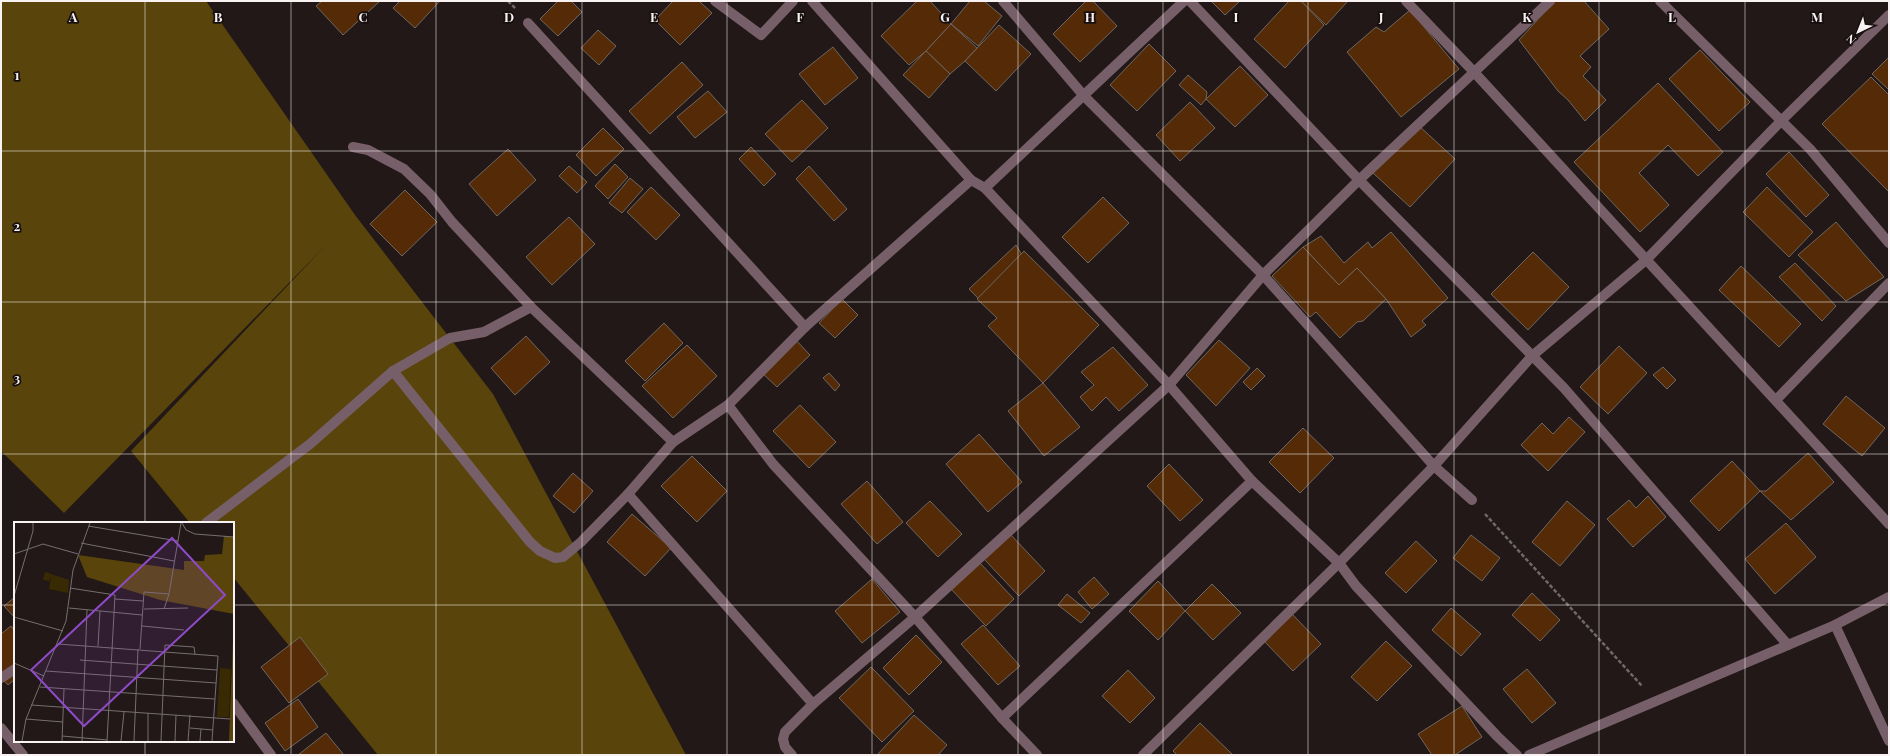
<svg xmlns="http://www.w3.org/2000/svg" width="1890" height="756" viewBox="0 0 1890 756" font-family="'Playfair Display',serif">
<rect width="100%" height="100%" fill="#211817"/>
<!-- forest -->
<path fill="#59450b" d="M1 1H206L355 215 493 394 686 755H378L233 577V523H190L131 451 327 244 64 513 1 451Z"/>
<!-- building -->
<g fill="#542b06" stroke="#6f6761">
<path d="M322 1H380L343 35 316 6Z"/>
<path d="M400 1H440L415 28 393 8Z"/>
<path d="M558 1H571L582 12 558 36 540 19Z"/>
<path d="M673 1H699L712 13 680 45 655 20Z"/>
<path d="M917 1H930L951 24 926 51 909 65 881 36Z"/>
<path d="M970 1H984L1002 16 978 46 951 24Z"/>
<path d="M1086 1H1093L1117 26 1080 62 1053 34Z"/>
<path d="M1211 1H1240L1225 15Z"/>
<path d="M1289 1H1301L1324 25 1285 68 1254 39Z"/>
<path d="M1301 1H1348L1326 25Z"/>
<path d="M1555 1H1584L1609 29 1580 56 1591 67 1583 76 1606 100 1585 121 1568 100 1558 91 1519 40Z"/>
<path d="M1410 10 1459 69 1401 117 1347 52 1376 27 1384 32Z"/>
<path d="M951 24 977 48 965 61 950 74 926 51Z"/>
<path d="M999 25 1031 54 996 91 965 61Z"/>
<path d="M598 30 616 46 599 65 581 48Z"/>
<path d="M1149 44 1176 71 1137 111 1110 85Z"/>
<path d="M833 47 858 78 825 105 799 74Z"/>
<path d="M1700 50 1750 102 1719 131 1669 79Z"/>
<path d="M926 51 950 74 929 98 903 75Z"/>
<path d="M1889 57V90L1872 74Z"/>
<path d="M682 62 703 85 650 134 629 111Z"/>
<path d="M1240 66 1268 95 1235 127 1206 99Z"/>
<path d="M1188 75 1207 92 1206 99 1201 105 1179 85Z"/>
<path d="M1871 77 1889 95V192L1822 124Z"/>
<path d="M1658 83 1723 152 1698 176 1668 145 1639 173 1669 205 1640 232 1574 162Z"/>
<path d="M708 91 727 112 695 138 677 117Z"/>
<path d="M802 100 828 128 792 162 765 134Z"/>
<path d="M1190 102 1215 128 1180 161 1156 135Z"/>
<path d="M1418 125 1455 159 1410 207 1373 173Z"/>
<path d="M603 128 624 149 596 176 576 155Z"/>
<path d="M751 147 776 174 764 186 739 159Z"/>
<path d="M508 149 536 180 497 216 469 184Z"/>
<path d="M1789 152 1829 195 1806 217 1766 174Z"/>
<path d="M615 164 628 177 608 199 595 186Z"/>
<path d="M569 166 587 182 577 193 559 176Z"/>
<path d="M809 166 847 209 834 221 796 179Z"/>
<path d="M630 178 643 189 622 213 609 203Z"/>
<path d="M651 187 680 215 656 240 627 212Z"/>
<path d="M1767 187 1813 232 1789 257 1743 212Z"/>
<path d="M405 190 437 222 402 256 370 224Z"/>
<path d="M1103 197 1129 223 1088 263 1062 237Z"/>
<path d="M569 217 595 244 552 285 526 257Z"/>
<path d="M1836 222 1884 277 1846 301 1798 255Z"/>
<path d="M1391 232 1448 298 1422 321 1426 325 1411 337 1386 299 1357 268 1339 285 1303 247 1321 236 1344 263 1368 242 1372 248Z"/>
<path d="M1016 245 1050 303 1011 332 969 289Z"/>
<path d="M1303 247 1339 285 1357 268 1386 299 1363 321 1357 322 1340 338 1316 312 1310 317 1272 276Z"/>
<path d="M1024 251 1099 325 1043 383 988 326 997 318 977 299Z"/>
<path d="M1533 252 1569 287 1528 330 1491 294Z"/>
<path d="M1795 263 1836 306 1822 321 1779 277Z"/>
<path d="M1741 266 1801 324 1779 347 1719 290Z"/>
<path d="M842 299 858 315 835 338 819 323Z"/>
<path d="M664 323 683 343 645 381 625 361Z"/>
<path d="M526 336 550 362 515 395 491 368Z"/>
<path d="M794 338 810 355 777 387 760 371Z"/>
<path d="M1219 340 1250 368 1216 406 1186 375Z"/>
<path d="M687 345 717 376 673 418 642 386Z"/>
<path d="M1619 346 1647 373 1608 414 1580 387Z"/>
<path d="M1113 347 1148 385 1119 411 1106 397 1092 411 1080 397 1094 385 1081 372Z"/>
<path d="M1663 367 1676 380 1667 389 1653 375Z"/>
<path d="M1257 368 1265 376 1251 390 1243 382Z"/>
<path d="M829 373 840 385 835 391 823 378Z"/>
<path d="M1043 383 1080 427 1044 456 1008 411Z"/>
<path d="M1846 396 1885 428 1862 456 1823 424Z"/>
<path d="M800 405 836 442 809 468 773 431Z"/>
<path d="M1569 417 1585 432 1548 471 1521 445 1542 423 1553 434Z"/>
<path d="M1303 428 1334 458 1300 493 1269 462Z"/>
<path d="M979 434 1022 482 988 512 946 464Z"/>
<path d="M1808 453 1834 482 1791 520 1760 491H1766Z"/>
<path d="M692 456 727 491 697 522 661 486Z"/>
<path d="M1732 461 1760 491 1719 531 1690 501Z"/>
<path d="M1169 464 1203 500 1180 521 1147 486Z"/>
<path d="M573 473 593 491 574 513 553 496Z"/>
<path d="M867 481 903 522 877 544 841 504Z"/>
<path d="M1648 496 1666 517 1633 547 1607 519 1629 500 1636 508Z"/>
<path d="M930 501 962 534 938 557 906 523Z"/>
<path d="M1567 501 1595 525 1560 566 1532 542Z"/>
<path d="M632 514 671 548 645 576 607 542Z"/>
<path d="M1786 523 1816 557 1775 594 1745 559Z"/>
<path d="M1010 534 1045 571 1019 596 984 559Z"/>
<path d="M1471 535 1500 558 1482 581 1453 558Z"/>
<path d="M1416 541 1437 561 1406 593 1385 573Z"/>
<path d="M979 562 1014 599 986 626 951 589Z"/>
<path d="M1094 577 1109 594 1092 609 1078 592Z"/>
<path d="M872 579 900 612 862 643 835 611Z"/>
<path d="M1158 581 1185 611 1158 640 1129 611Z"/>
<path d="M1212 584 1241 613 1213 640 1185 611Z"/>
<path d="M1532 593 1560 620 1540 641 1512 615Z"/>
<path d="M1067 594 1090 613 1081 623 1058 605Z"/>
<path d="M15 597V618L4 606Z"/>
<path d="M1451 608 1481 634 1461 656 1432 630Z"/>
<path d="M1291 613 1321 644 1293 671 1263 640Z"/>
<path d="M983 625 1020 666 998 685 961 644Z"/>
<path d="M11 626 15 631V679L8 685 1 677V634Z"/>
<path d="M916 635 942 662 909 695 883 668Z"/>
<path d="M300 637 328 674 289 703 261 667Z"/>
<path d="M1386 641 1412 666 1377 701 1351 677Z"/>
<path d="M871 667 914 711 882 742 839 698Z"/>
<path d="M1527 669 1556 703 1532 723 1503 689Z"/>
<path d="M1128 670 1155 698 1130 723 1102 696Z"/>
<path d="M298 699 318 727 285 751 265 723Z"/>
<path d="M1462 706 1482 737 1455 755H1432L1418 734Z"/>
<path d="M914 715 947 745 938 755H877Z"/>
<path d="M1200 723 1233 755H1177L1173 751Z"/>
<path d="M326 733 344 755H298Z"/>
</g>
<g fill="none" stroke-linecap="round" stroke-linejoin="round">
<!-- path -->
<g stroke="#706767" stroke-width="2.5" stroke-dasharray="4 2" stroke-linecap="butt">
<path d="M508 1 516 9"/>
<path d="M1485 514 1642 686"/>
</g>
<!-- minor -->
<g stroke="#775f69" stroke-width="10">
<path d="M715 1 761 35 793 1"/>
<path d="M812 1 971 180 985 188 1169 385 1252 481 1339 563 1356 586 1497 736 1517 755"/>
<path d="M1003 1 1084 96 1263 275 1434 466 1472 500"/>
<path d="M1190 1 1359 180 1564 388 1788 645"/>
<path d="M1406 1 1474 72 1889 524"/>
<path d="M1660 1 1810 149 1889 243"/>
<path d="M528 23 805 327"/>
<path d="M353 147 368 150 404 169 430 194 452 222 531 307 673 442"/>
<path d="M985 188 1184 1"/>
<path d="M393 371 530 542 540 551 555 558 563 557 581 542 628 494 673 442 728 405 805 327 971 180"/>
<path d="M1776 400 1889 283"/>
<path d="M728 405 773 464 915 617 1002 718 1037 755"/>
<path d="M628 494 813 704"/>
<path d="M206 523 310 444 393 371 450 338 484 332 531 307"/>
<path d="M1835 625 1889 741"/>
<path d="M1 678 15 669"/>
<path d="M233 703 271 755"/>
<path d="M1002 718 1252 481"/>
<path d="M1 728 23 755"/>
<path d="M792 755 785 747 783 739 785 732 813 704 915 617 1169 385 1263 275 1359 180 1550 1"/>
<path d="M1143 755 1339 563 1434 466 1532 356 1646 260 1782 120 1889 15"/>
<path d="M1529 755 1835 625 1889 597"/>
</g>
</g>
<!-- grid -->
<path fill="none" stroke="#f9f2f2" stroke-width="1" stroke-opacity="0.55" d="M145 1V523M291 1V755M436 1V755M582 1V755M727 1V755M872 1V755M1018 1V755M1163 1V755M1308 1V755M1454 1V755M1599 1V755M1745 1V755M1 151H1889M1 302H1889M1 454H1889M1 605H15M233 605H1889M145 741V755"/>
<!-- overview -->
<g transform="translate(14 522)">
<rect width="220" height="220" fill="#211817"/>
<path d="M31 50 55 58 54 71 35 67 37 55 35 59 29 58ZM206 146 217 147 215 195H203Z" fill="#382a02"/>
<path d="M210 14 220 15V219H215L220 92 146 78 73 55 64 33 170 48V39H190L191 33 208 32Z" fill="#59450b"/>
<path fill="none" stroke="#776f6f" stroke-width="1" d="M168 1 172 8 181 12 220 15M74 4 164 19M67 21 160 39M0 32 29 22 64 32M56 66 101 73 93 219M0 74 19 9V1M101 77 129 79M55 86 128 93M130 87 174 86M150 87 155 72 167 1M0 95 49 109M128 104 170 108M44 122 204 134 198 219M84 124 86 89M126 127 130 70 155 72M66 138 203 148M0 141 30 154M32 149 202 161M26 165 201 177M17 183 216 197M12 197 49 200M176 206 199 208M48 214 93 218M8 219 12 197 52 99 59 48 76 1M48 219 50 167M68 219 73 88M107 219 110 190M120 219 124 127M134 219V191M147 219 151 123 180 125 181 132M161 219 162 193M174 219 176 193M186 219 187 207"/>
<path fill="#8e4ac7" fill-opacity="0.15" stroke="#8e4ac7" stroke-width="2" d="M158 16 211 73 70 204 17 148Z"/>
<rect width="220" height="220" fill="none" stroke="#f9f2f2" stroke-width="2"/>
</g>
<g font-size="13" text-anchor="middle" font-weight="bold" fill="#f9f2f2" stroke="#170f0f" stroke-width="3.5" stroke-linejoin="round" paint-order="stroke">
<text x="73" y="22">A</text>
<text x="218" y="22">B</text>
<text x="363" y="22">C</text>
<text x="509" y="22">D</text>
<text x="654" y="22">E</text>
<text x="800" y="22">F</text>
<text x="945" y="22">G</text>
<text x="1090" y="22">H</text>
<text x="1236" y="22">I</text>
<text x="1381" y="22">J</text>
<text x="1527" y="22">K</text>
<text x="1672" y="22">L</text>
<text x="1817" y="22">M</text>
<text x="17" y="80">1</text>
<text x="17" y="231">2</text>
<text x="17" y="383">3</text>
</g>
<!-- border -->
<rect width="1890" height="756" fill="none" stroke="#f9f2f2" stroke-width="4"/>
<!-- north arrow -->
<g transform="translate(1858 32) rotate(223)" stroke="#170f0f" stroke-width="3" paint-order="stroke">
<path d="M0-3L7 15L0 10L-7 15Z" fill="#f9f2f2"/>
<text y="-6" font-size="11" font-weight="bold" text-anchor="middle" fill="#f9f2f2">N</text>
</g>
</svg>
